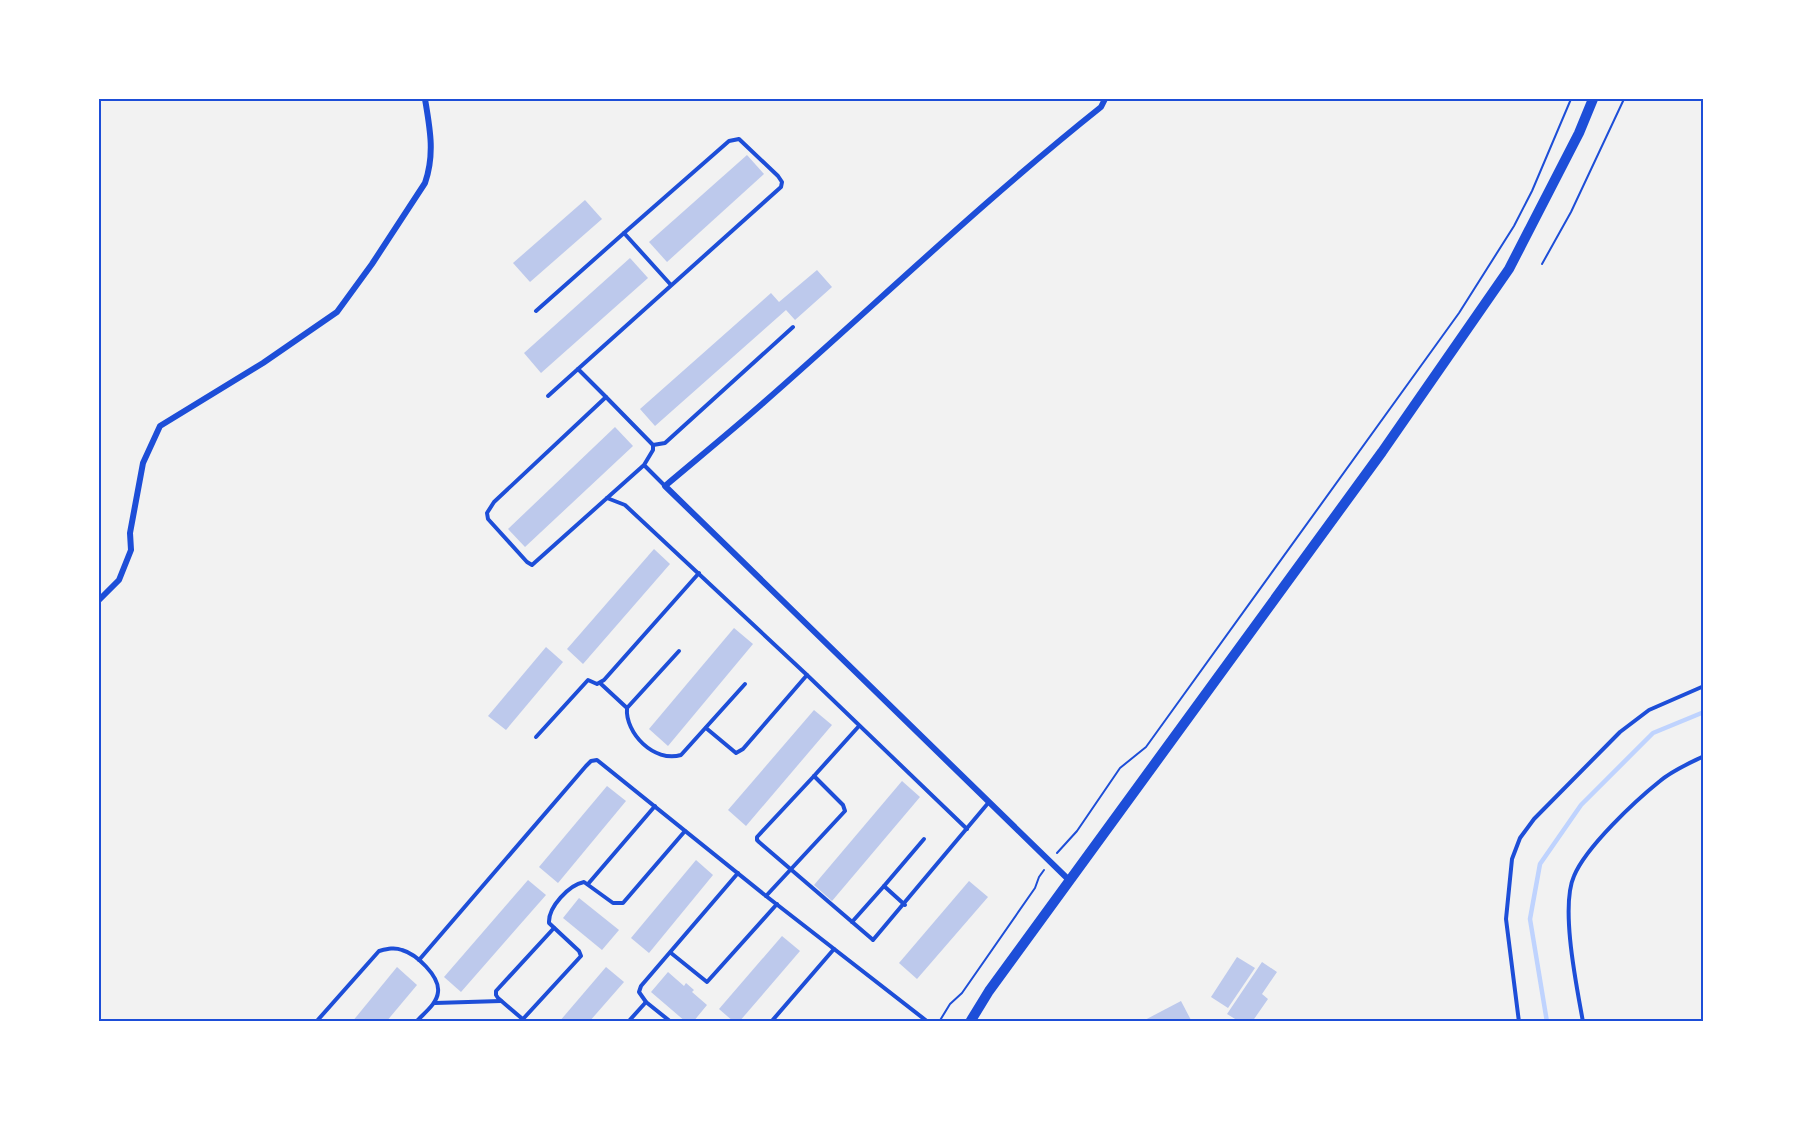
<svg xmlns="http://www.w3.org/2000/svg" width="1803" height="1121" viewBox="0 0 1803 1121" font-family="'DejaVu Sans',sans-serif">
<rect width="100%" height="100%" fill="#f2f2f2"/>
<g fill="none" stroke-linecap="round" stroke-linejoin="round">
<!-- stream -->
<path stroke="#bfd3fe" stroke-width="4.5" d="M1547 1022 1530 919 1540 864 1581 805 1653 733 1704 712"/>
</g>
<!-- building -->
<g fill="#bdc9ec">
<path d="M747 155 764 174 667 262 649 242Z"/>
<path d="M585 200 602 219 530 282 513 263Z"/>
<path d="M630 258 648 278 541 373 524 353Z"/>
<path d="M817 270 832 287 795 320 786 310 655 426 640 409 771 293 779 302Z"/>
<path d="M615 427 633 446 525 547 508 529Z"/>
<path d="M654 549 670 564 583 664 567 649Z"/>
<path d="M734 628 753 644 668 746 649 729Z"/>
<path d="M546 647 563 662 506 730 488 716Z"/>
<path d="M814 710 832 725 746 826 728 810Z"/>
<path d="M902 781 920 797 832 901 814 885Z"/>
<path d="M607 786 626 801 558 883 539 867Z"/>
<path d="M696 860 713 875 649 953 631 938Z"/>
<path d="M528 880 546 895 461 992 444 977Z"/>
<path d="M969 881 988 897 917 979 899 963Z"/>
<path d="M579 898 619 930 602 950 563 918Z"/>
<path d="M782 936 800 951 739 1022H734L719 1009Z"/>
<path d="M1237 957 1255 968 1228 1008 1211 997Z"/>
<path d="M1262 962 1277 972 1262 994 1268 999 1252 1022H1240L1227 1014Z"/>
<path d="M397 967 417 985 386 1022H352Z"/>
<path d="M606 967 624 982 589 1022H559Z"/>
<path d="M668 972 684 986 686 983 694 990 692 992 707 1005 693 1022H686L651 992Z"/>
<path d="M1181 1001 1192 1022H1141Z"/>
</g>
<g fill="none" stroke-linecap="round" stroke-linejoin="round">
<!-- path -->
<g stroke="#1d4ed8" stroke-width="2">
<path d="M1542 264 1571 212 1624 99"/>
<path d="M1057 853 1077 831 1120 768 1146 747 1459 313 1514 226 1532 191 1571 99"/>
<path d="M939 1022 950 1004 962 993 1035 888 1039 877 1044 870"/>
</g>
<!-- service -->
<g stroke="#1d4ed8" stroke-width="4">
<path d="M536 311 624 233"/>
<path d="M578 369 781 187 782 182 778 176 739 139 729 141 624 233 671 285"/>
<path d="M548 396 578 369 606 397"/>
<path d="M653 445 665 443 793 327"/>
<path d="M644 465 653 450V445L606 397 494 502 487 513 488 519 527 562 532 565 644 465 665 486"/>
<path d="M607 498 625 505 807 675 967 829"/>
<path d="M679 651 627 708C625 733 654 763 681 755L745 684"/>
<path d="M600 683 627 708"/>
<path d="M706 728 736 753 743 749 807 675"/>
<path d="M536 737 588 680 597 684 604 680 699 573"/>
<path d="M814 776 859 726"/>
<path d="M588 884 655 806"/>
<path d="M884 886 924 839"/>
<path d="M766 896 845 811 843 805 814 776 757 837V840L759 842 872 939 873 940 989 802"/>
<path d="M852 922 884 886 905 905"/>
<path d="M671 953 707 982 777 904"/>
<path d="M419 960 586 766 591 761 597 760 766 896 928 1022"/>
<path d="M435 1003 501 1001"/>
<path d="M523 1019 581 956 579 951 549 923C548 907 569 885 584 882L613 903H623L685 831"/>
<path d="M316 1022 379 951C387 949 394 947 402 950 416 954 440 976 438 992 437 1004 424 1013 416 1022"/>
<path d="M526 1022 498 998 496 995V991L554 928"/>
<path d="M628 1022 646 1002"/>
<path d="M671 1022 646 1002 639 992 641 986 738 873"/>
<path d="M771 1022 834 949"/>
<path d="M1519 1022 1506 919 1512 859 1520 838 1534 819 1620 732 1649 710 1704 686"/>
<path d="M1583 1022C1577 988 1560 907 1574 876 1586 847 1635 801 1660 781 1673 770 1690 763 1704 756"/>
</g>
<!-- minor -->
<g stroke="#1d4ed8" stroke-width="6">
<path d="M99 600 119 580 131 550 130 533 143 463 160 426 263 363 337 312 372 264 425 183C435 154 430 129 425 99"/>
<path d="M1070 881 665 486C697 459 730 432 762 404 875 305 983 201 1101 107L1105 99"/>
</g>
<!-- secondary -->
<path stroke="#1d4ed8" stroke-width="10" d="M970 1022 989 991 1382 452 1509 269 1579 133 1593 99"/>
</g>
<!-- border -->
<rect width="1803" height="1121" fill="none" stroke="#ffffff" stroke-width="201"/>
<rect x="100" y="100" width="1602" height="920" fill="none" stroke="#1d4ed8" stroke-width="2"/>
</svg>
